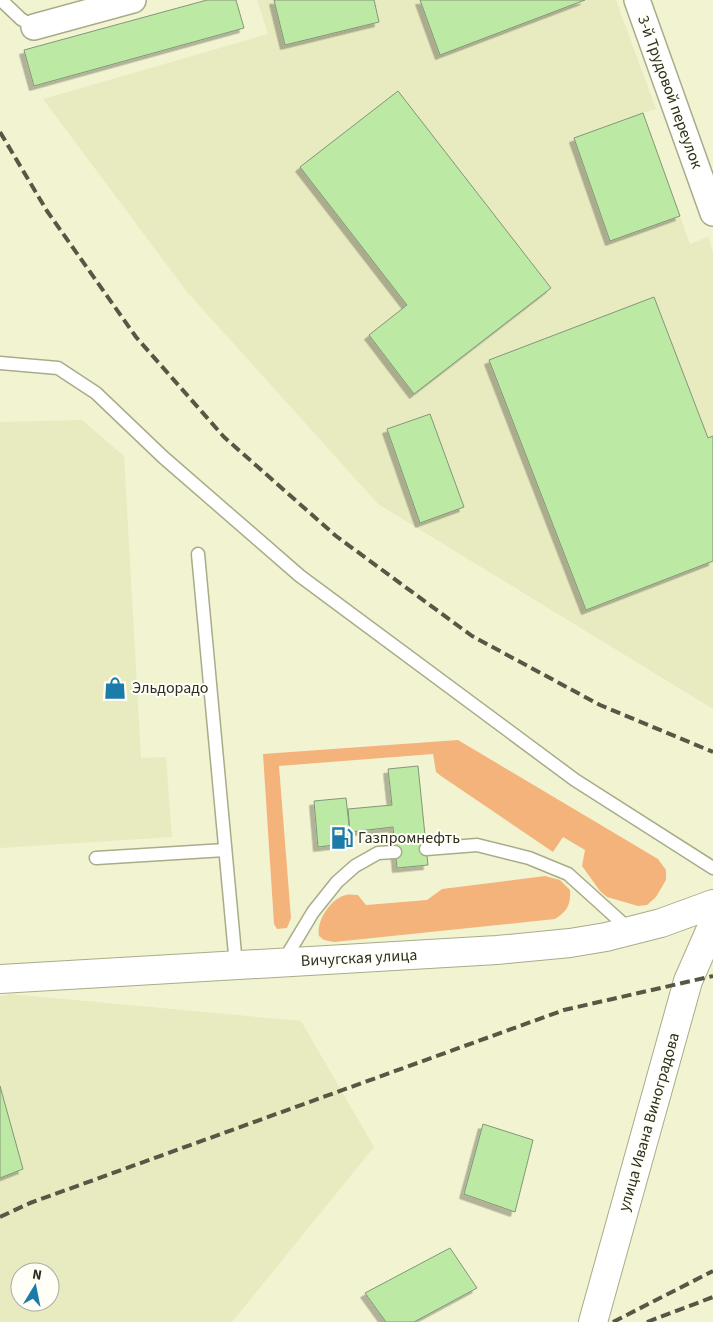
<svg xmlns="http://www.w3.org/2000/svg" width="713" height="1322" viewBox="0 0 713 1322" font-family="'Source Sans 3',sans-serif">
<defs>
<filter id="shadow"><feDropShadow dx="-4.5" dy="4.5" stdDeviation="0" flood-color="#0004"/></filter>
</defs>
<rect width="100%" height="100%" fill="#f2f4d1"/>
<!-- built -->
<g fill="#e8eac0" fill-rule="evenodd">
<path d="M257 0H616L656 109 643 113 690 244 708 237 713 252V709L378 504 187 292 43 99 268 34Z"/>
<path d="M82 420 124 456 141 758 166 757 172 837 0 848V422Z"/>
<path d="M10 994 301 1021 374 1147 232 1322H0V996ZM20 1272H50V1302H20Z"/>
</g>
<!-- green -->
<g fill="#f5b37c">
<path d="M458 740 658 859 666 870V880L656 897 647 905 638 906 607 897 600 891 582 866 585 850 563 837 553 852 441 776 436 772 433 754 279 766 291 918 287 928 277 929 274 924 263 754Z"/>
<path d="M545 876 560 880 570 890C571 905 567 911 555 919L334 942 324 940 319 936C316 921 331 898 346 895 350 894 354 895 358 895L366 905 427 900 442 889Z"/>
</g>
<!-- building -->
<g fill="#bce9a3" stroke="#839679" filter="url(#shadow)">
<path d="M207 0H236L244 28 34 86 24 50Z"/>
<path d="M274 0H374L379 22 285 45Z"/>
<path d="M420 0H585L440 55Z"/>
<path d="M398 91 551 288 414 394 369 335 407 305 300 167Z"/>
<path d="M643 113 680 216 610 241 574 138Z"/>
<path d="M654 297 708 438 713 436V561L586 610 489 360Z"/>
<path d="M430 414 464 507 420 523 387 429Z"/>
<path d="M418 766 428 865 397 868 393 827 350 832 348 809 392 805 388 769Z"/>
<path d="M346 798 351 843 318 847 314 801Z"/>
<path d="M0 1086 23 1169 0 1178Z"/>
<path d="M483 1124 533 1140 515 1212 464 1194Z"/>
<path d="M450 1248 477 1288 414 1322H386L365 1293Z"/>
</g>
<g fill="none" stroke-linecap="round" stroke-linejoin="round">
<defs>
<g id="service">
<path d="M1 0 21 19 34 27"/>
<path d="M0 363 58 368 96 393 163 457 300 576 575 780 713 868"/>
<path d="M198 554 236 965"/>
<path d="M426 849 477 845 529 858 568 874 630 930"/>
<path d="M96 858 225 850"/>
<path d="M283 962 313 912 337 882 355 866 378 853 395 852"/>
</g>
<g id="minor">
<path d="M637 0 713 213"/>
<path d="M34 27 133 0"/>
</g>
<path id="tertiary" d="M593 1322 688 981 713 924"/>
<path id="secondary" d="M0 979 497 950 570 943 606 937 661 923 713 904"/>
</defs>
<!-- service casing -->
<use href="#service" stroke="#a9ab89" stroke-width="15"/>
<!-- minor casing -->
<use href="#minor" stroke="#a9ab89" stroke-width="28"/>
<!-- tertiary casing -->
<use href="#tertiary" stroke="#a9ab89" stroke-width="30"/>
<!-- secondary casing -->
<use href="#secondary" stroke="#a9ab89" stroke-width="30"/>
<!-- service -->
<use href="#service" stroke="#fff" stroke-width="12"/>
<!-- minor -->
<use href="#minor" stroke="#fff" stroke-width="25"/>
<!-- tertiary -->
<use href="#tertiary" stroke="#fff" stroke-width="28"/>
<!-- secondary -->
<use href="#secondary" stroke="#fff" stroke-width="28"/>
<!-- rail -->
<g stroke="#565745" stroke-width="4" stroke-dasharray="10 5" stroke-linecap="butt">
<path d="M0 132 47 211 136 337 224 437 336 536 472 636 600 705 713 752"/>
<path d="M0 1217 30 1203 564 1010 713 976"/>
<path d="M613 1322 713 1271"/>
<path d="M647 1322 713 1297"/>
</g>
</g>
<!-- icons -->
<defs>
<symbol id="shop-bare" viewBox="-9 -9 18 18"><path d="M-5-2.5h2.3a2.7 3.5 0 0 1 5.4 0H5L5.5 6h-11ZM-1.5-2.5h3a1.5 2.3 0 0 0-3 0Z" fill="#1c7ca9" stroke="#fffff8" stroke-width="2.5" paint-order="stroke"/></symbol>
<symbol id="fuel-bare" viewBox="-9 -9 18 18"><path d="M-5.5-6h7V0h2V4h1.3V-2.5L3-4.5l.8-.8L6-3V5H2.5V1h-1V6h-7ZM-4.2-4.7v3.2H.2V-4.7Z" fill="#1c7ca9" stroke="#fffff8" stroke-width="2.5" paint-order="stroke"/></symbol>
</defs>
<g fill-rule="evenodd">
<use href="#shop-bare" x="99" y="672" width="32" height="32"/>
<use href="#fuel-bare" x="326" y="822" width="32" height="32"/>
</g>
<g text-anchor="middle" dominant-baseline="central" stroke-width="4" stroke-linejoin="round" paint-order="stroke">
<!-- street labels -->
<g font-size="16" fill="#2d2e20" stroke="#fffff8">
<text transform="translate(670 92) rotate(70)">3-й Трудовой переулок</text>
<text transform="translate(359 958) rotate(-3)">Вичугская улица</text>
<text transform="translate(649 1122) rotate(-74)">улица Ивана Виноградова</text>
</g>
<!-- poi labels -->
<g font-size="16" fill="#2d2e20" stroke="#fffff8" text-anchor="start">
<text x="132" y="688">Эльдорадо</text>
<text x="358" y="838">Газпромнефть</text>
</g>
</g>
<!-- north arrow -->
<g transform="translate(35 1287) rotate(10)"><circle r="24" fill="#fffff8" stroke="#ababa2"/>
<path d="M0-4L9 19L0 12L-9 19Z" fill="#1c7ca9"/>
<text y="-8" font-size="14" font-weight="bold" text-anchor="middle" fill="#2d2e20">N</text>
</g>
</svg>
